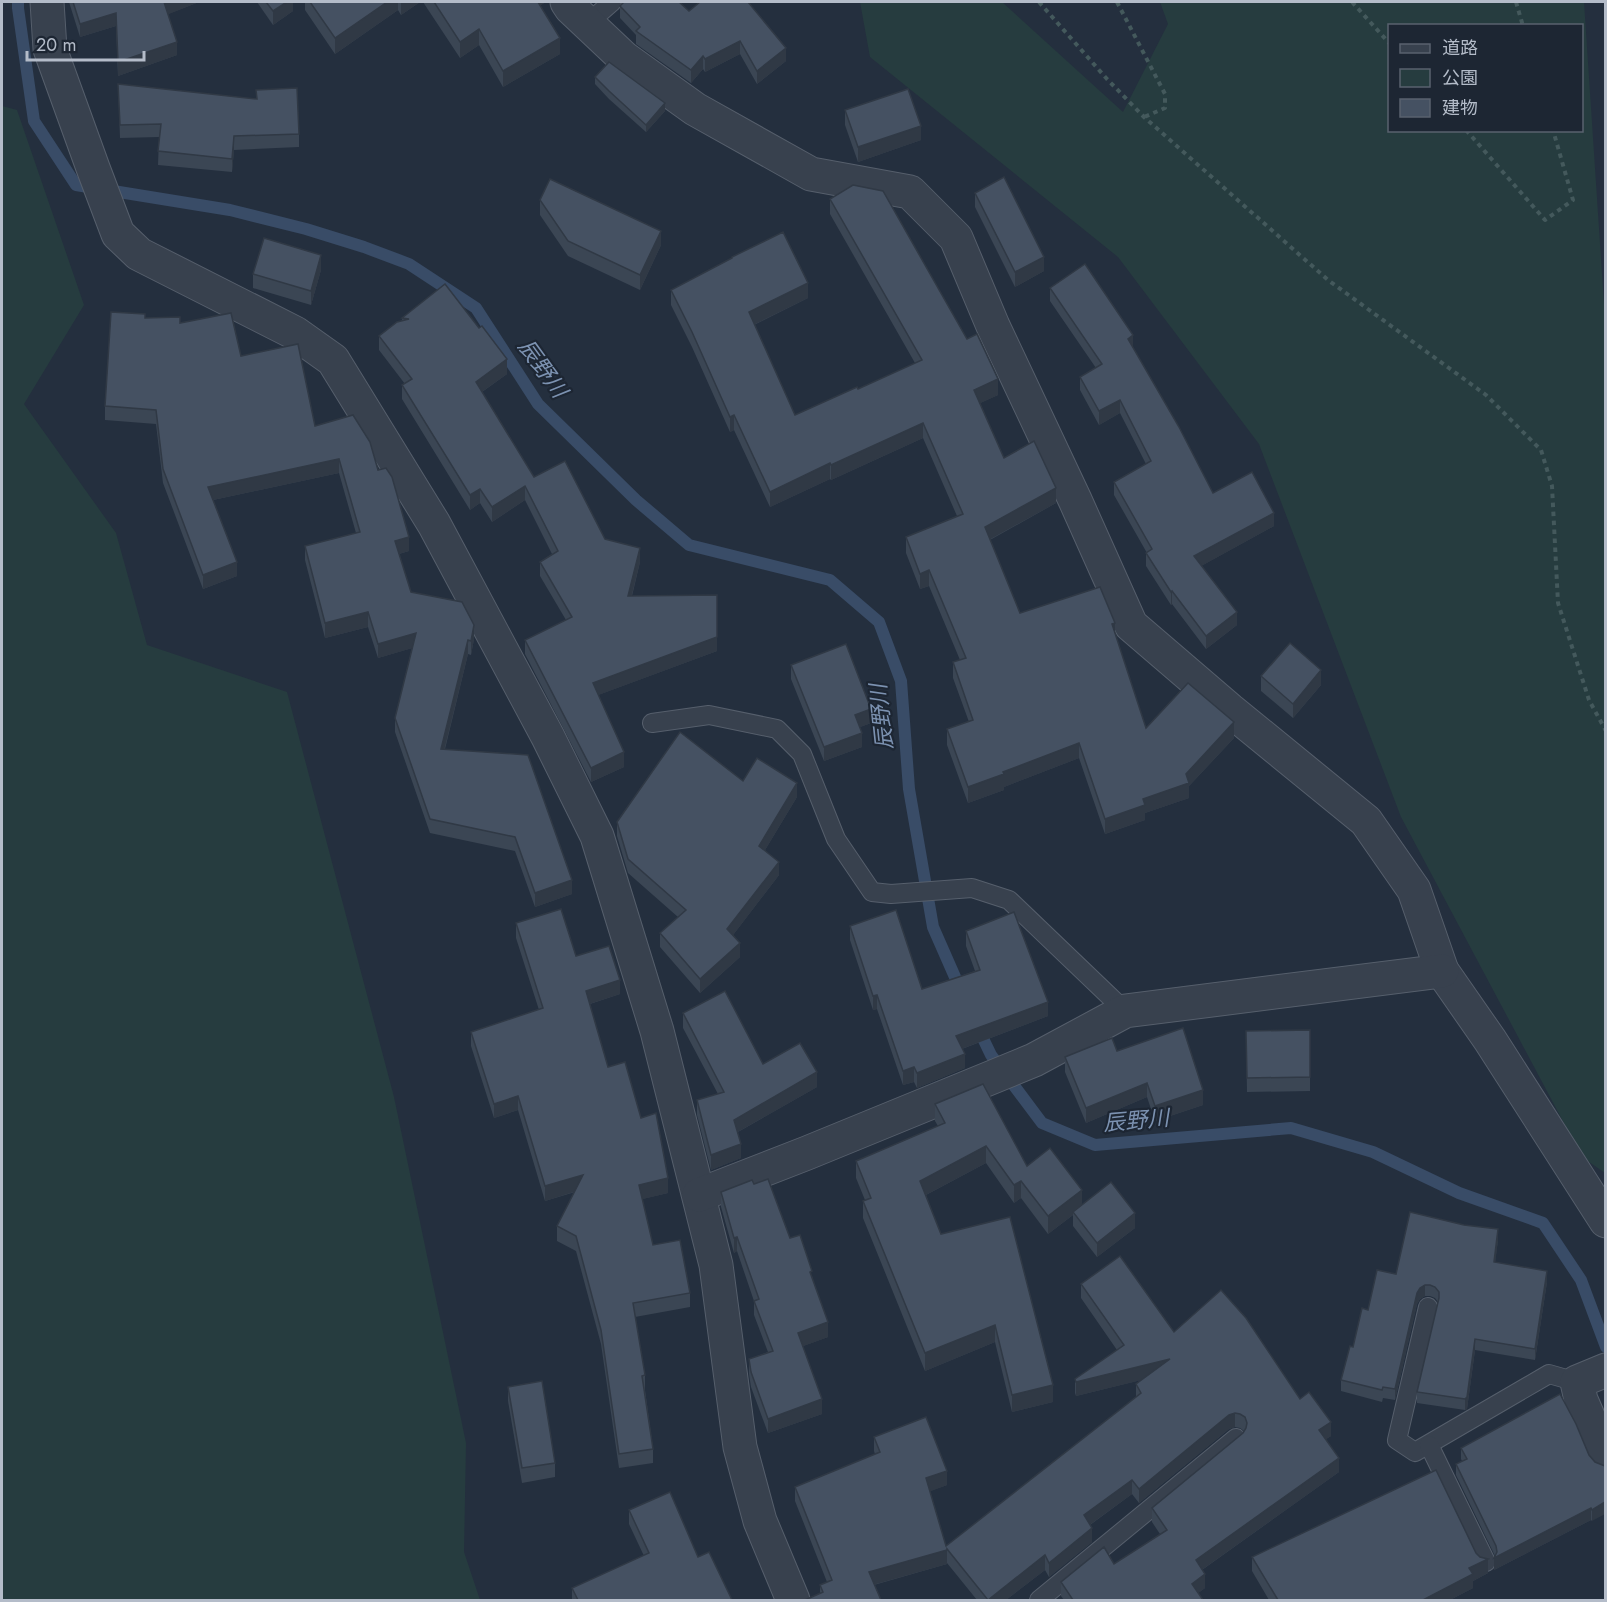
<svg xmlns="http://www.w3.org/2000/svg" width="1607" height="1602" viewBox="0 0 1607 1602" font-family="Jost,'Noto Sans JP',sans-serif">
<rect width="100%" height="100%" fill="#242f3e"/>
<!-- green -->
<g fill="#263c3f" fill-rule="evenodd">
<path d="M860 2H1002L1123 112 1168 24 1160 2H1584L1606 334 1605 1173 1582 1157 1401 817 1259 444 1118 257 870 57ZM1390 26H1582V130H1390Z"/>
<path d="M2 106 17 110 84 305 24 404 116 533 147 645 287 692 394 1097 466 1443 464 1552 480 1600H2Z"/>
</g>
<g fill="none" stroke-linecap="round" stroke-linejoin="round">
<!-- stream -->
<g stroke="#394c67" stroke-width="12">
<path d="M18 2V8L34 121 76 185 230 210 306 229 364 247 409 264 476 308 538 404 636 500 689 545 830 580 879 622 901 681 909 789 933 927 962 993"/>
<path d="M978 1028 991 1055 1042 1123 1095 1145 1291 1128 1373 1152 1459 1193 1543 1223 1581 1280 1606 1347"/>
</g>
<defs>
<g id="lane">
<path d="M587 24 612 2"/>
<path d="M652 723 709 715 777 729 802 754 836 839 872 892 891 894 972 888 1009 900 1125 1011"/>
<path d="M1428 1307 1397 1440 1415 1452 1549 1374 1577 1382"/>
<path d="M1429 1445 1486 1562"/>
<path d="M1039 1600 1236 1438"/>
</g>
<g id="street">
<path d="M47 2 50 49 93 168 118 234 139 254 295 333 333 360 434 524 548 737 597 836 657 1031 716 1265 740 1447 760 1521 793 1600"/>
<path d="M567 2 571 8 624 58 695 109 811 174 910 192 956 238 993 326 1075 500 1131 625 1230 710 1366 821 1414 890 1442 971 1490 1040 1606 1221"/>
<path d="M699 1195 807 1153 1034 1060 1125 1011 1442 971"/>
<path d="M1606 1370 1577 1382 1581 1400 1606 1458"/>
</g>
</defs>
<!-- lane casing -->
<use href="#lane" stroke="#565f6c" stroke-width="20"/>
<!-- street casing -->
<use href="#street" stroke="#565f6c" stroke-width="35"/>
<!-- path -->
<g stroke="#44595c" stroke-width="4" stroke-dasharray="4.5 4.5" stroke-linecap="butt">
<path d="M1039 2 1107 79 1144 117 1328 280 1486 395 1541 450 1552 486 1558 603 1589 700 1606 731"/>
<path d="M1117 2 1165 94V108L1144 117"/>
<path d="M1352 2 1390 44"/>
<path d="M1516 2 1523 26"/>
<path d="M1466 130 1545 220 1573 200 1553 130"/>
</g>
<!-- lane -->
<use href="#lane" stroke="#38414e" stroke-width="18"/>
<!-- street -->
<use href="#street" stroke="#38414e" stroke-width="33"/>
</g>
<!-- wall -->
<g fill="#3b4654">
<path d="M69 2H199L168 14 177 55 118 76 116 26 80 37Z"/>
<path d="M257 2H293V11L273 25Z"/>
<path d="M305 2H420L401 15 398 10 335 54 305 10Z"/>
<path d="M423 2H546L540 5 560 54 503 87 479 45 460 58Z"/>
<path d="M620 6 689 11 786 61 757 84 740 54 705 72 703 69 691 83 636 44V35L620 18Z"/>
<path d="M595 77 665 111 646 132 609 99 595 84Z"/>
<path d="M118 84 256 99V90L299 134V147L234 150 232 172 158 165 159 137 120 138Z"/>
<path d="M845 110 921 140 858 162 845 125Z"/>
<path d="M975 193 1044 271 1015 287 975 207Z"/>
<path d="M830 199 998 395 980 403 1004 458 1056 503 990 540 1020 613 1115 634 1146 728 1234 738 1189 786V798L1145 813V820L1105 834 1079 758 1004 787V790L968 803 947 745V729L969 722 953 678V662L960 660 929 586 920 589 906 553V537L957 516 923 438 831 480 830 479 770 507 734 430 730 432 692 347 671 305V290L808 298 754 325 795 415 858 389 915 363 830 214Z"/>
<path d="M540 200 661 245 640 290 568 256 540 215Z"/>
<path d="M321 270 311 305 253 288V274Z"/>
<path d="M445 284 507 374 482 392 534 477 605 539 640 562 632 596 717 651 598 695 624 767 591 782 525 654V640L566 620 540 576V562L552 554 525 500 492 522 480 503 470 510 402 399V385L405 384 379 350V336L402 321V318Z"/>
<path d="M1050 288 1133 348 1213 493 1274 526 1201 566 1237 625 1206 649 1172 604 1171 605 1146 566V553H1147L1114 495V482L1146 464 1120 413 1099 425 1080 390V377L1096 368 1050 301Z"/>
<path d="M145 318 180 323 241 356 315 426 378 470 409 551 399 554 411 592 474 639 471 655 468 654 445 749 572 894 535 907 515 851 430 833 395 732V718L412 648 378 658 368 627 325 638 305 560V546L356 533 339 473 213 500 237 576 203 589 163 483 156 424 105 420V406Z"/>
<path d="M791 665 871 723 860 727 862 747 824 761 791 679Z"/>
<path d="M1261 676 1321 685 1293 718 1261 691Z"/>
<path d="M743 781 797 797 765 850 779 875 733 935 740 957 700 993 660 947V933L678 917 628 873 617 836V822Z"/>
<path d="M516 923 576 956 620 994 590 1004 608 1067 641 1118 668 1193 642 1199 653 1245 690 1293V1307L635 1317 645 1375V1390L653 1449V1463L619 1468 601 1344 576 1251 557 1241V1226L575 1192 545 1201 518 1110 494 1118 471 1046V1032L539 1010 516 938Z"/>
<path d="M850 926 922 989 975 971 966 946V931L1048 1016 962 1049 965 1068 917 1088 914 1082 903 1085 877 1009 873 1010 850 940Z"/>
<path d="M683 1013 763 1064 817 1087 738 1132 741 1158 711 1170 697 1115V1100L718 1094 683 1028Z"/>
<path d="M1310 1030V1091L1247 1092 1246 1031Z"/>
<path d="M1117 1051 1203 1105 1155 1121 1147 1097 1086 1123 1065 1072V1057Z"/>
<path d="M935 1104 1082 1205 1135 1228 1097 1257 1073 1226V1215L1048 1234 1021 1198 1014 1203 986 1163 926 1195 941 1234 1053 1402 1012 1412 995 1342 925 1371 863 1218V1201L865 1200 856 1178V1161L938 1126 935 1121Z"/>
<path d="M754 1184 790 1238 812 1276 828 1337 803 1346 822 1414 768 1433 751 1387 749 1374V1359L768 1352 754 1315V1301L737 1251 734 1253 721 1207V1192Z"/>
<path d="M1498 1240 1495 1262 1547 1282 1535 1360 1475 1350 1467 1409 1465 1410 1417 1403V1392L1438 1302 1435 1298 1430 1296H1425L1420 1299 1417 1304 1395 1400 1383 1398 1382 1402 1341 1391V1380L1368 1310 1396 1274Z"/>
<path d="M1081 1284 1300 1399 1331 1436 1326 1439 1339 1472 1202 1570 1205 1588 1198 1593 1203 1600H1064L1061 1596V1582L1114 1564 1160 1534 1152 1522V1508L1243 1433 1244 1431 1240 1428 1235 1427 1229 1429 1139 1503 1132 1494 1090 1525 1092 1542 1049 1577 1045 1570 1006 1600H977L947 1563V1564L874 1585 820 1594V1585L827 1582 795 1501V1487L875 1454 874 1451V1437L947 1485 930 1491 946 1546 1136 1397V1384L1141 1380 1076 1396 1075 1393V1379L1117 1350 1081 1298Z"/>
<path d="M508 1387 555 1463V1477L522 1483 508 1401Z"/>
<path d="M1461 1448 1589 1455 1595 1462 1592 1521 1591 1520 1494 1570 1495 1556 1456 1475V1464L1462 1461 1461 1459Z"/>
<path d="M629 1510 698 1557 732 1600H572V1588L644 1556 629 1524Z"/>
<path d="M1476 1553 1488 1573 1473 1581V1588L1450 1600H1269L1252 1571V1557Z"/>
</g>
<!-- shaded-wall -->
<g fill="#303945">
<path d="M164 2H199L164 16Z"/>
<path d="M287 2H293V11L273 25V11Z"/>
<path d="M387 2H398V10L335 54V38Z"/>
<path d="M401 2H420L401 15Z"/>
<path d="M533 2H546L533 10Z"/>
<path d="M116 13V26L80 37V24Z"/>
<path d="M479 29V45L460 58V42Z"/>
<path d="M560 38V54L503 87V71Z"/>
<path d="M740 41V54L705 72V59Z"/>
<path d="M177 42V55L118 76V62Z"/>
<path d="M786 48V61L757 84V71Z"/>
<path d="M703 56V69L691 83V70Z"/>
<path d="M665 103V111L646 132V125Z"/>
<path d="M921 126V140L858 162V147Z"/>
<path d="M234 136V150L232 172V159Z"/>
<path d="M661 231V245L640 290V275Z"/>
<path d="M321 255V270L311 305V291Z"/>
<path d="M1044 257V271L1015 287V272Z"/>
<path d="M808 283V298L749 327V312Z"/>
<path d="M1133 335V348L1128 339Z"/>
<path d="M507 359V374L476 396V382Z"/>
<path d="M998 379V395L974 406V390Z"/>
<path d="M1120 400V413L1099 425V411Z"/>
<path d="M734 415V430L730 432V417Z"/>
<path d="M923 423V438L831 480V465Z"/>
<path d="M339 459V473L208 501V487Z"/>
<path d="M830 463V479L770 507V492Z"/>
<path d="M525 486V500L492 522V507Z"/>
<path d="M1056 488V503L985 542V527Z"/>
<path d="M480 489V503L470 510V495Z"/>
<path d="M1274 513V526L1194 570V556Z"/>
<path d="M409 537V551L395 555V541Z"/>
<path d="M640 548V562L628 610V596Z"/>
<path d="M237 562V576L203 589V575Z"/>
<path d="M929 570V586L920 589V574Z"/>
<path d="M1172 591V604L1171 605V592Z"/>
<path d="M368 612V627L325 638V623Z"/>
<path d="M1237 612V625L1206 649V636Z"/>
<path d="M1115 623V638L1112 624Z"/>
<path d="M474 625V639L471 655V641Z"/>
<path d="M416 633V647L378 658V644Z"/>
<path d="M717 637V651L593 697V683Z"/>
<path d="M468 640V654L441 763V749Z"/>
<path d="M1321 670V685L1293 718V704Z"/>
<path d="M871 709V723L855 729V715Z"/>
<path d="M1234 722V738L1189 786V798L1145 813V820L1105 834V819L1186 774Z"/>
<path d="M862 733V747L824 761V747Z"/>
<path d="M1079 743V758L1004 787V790L968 803V787L1003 772Z"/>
<path d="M624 752V767L591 782V768Z"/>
<path d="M797 783V797L759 860V846Z"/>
<path d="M779 862V875L727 943V929Z"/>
<path d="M572 880V894L535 907V893Z"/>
<path d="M740 943V957L700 993V979Z"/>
<path d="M620 980V994L586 1005V991Z"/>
<path d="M877 995V1009L873 1010V996Z"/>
<path d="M1048 1002V1016L956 1051V1036Z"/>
<path d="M965 1054V1068L917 1088V1073Z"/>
<path d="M914 1067V1082L903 1085V1071Z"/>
<path d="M817 1072V1087L734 1134V1120Z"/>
<path d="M1147 1083V1097L1086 1123V1108Z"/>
<path d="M1203 1090V1105L1155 1121V1106Z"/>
<path d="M518 1096V1110L494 1118V1104Z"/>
<path d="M741 1144V1158L711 1170V1155Z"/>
<path d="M986 1146V1163L920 1198V1181Z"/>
<path d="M583 1175V1189L545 1201V1186Z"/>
<path d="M668 1178V1193L639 1200V1185Z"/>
<path d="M1021 1181V1198L1014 1203V1185Z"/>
<path d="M1082 1190V1208L1073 1212V1215L1048 1234V1216Z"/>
<path d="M1135 1213V1228L1097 1257V1243Z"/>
<path d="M1498 1229V1240L1494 1273V1262Z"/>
<path d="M737 1237V1251L734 1253V1238Z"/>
<path d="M1547 1271V1282L1535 1360V1349Z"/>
<path d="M1425 1285V1296L1420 1299 1417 1304 1395 1400V1389L1417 1293 1420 1288Z"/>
<path d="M828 1322V1337L798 1348V1333Z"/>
<path d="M995 1325V1342L925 1371V1353Z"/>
<path d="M1475 1339V1350L1467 1409 1465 1410V1399Z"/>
<path d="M1170 1359V1373L1076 1396V1382Z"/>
<path d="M1053 1385V1402L1012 1412V1395Z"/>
<path d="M822 1399V1414L768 1433V1419Z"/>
<path d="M1235 1413V1427L1229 1429 1139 1503V1489L1229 1415Z"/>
<path d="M1331 1422V1436L1319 1444V1430Z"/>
<path d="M1339 1458V1472L1196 1574V1560Z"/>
<path d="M947 1471V1485L926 1493V1478Z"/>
<path d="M1132 1480V1494L1084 1529V1515Z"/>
<path d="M1605 1502V1514L1592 1521V1510Z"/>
<path d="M1591 1508V1520L1494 1570V1558Z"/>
<path d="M1092 1528V1542L1049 1577V1563Z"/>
<path d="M947 1550V1564L869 1586V1572Z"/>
<path d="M1045 1555V1570L1006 1600H988Z"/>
<path d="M1488 1559V1573L1473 1581V1588L1450 1600H1423L1469 1568Z"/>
<path d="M1205 1574V1588L1192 1598V1584Z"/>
</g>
<!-- building -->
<g fill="#455162" stroke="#303945" stroke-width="1.5">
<path d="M73 2H165H164L177 42 118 62 116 13 80 24Z"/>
<path d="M266 2H287L273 11Z"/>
<path d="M310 2H387L335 38Z"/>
<path d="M434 2H538L560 38 503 71 479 29 460 42Z"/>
<path d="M624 2H679L689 11 700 2H748L786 48 757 71 740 41 705 59 703 56 691 70 636 31 640 27 620 6Z"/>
<path d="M609 62 665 103 646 125 609 91 595 77Z"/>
<path d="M118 84 257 99 256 90 297 88 299 134 234 136 232 159 158 151 161 124 120 125Z"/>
<path d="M908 89 921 126 858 147 845 110Z"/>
<path d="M1004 177 1044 257 1015 272 975 193Z"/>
<path d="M550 179 661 231 640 275 568 241 540 200Z"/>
<path d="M853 185 883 191 967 339 977 334 998 379 974 390 1004 458 1034 441 1056 488 985 527 1020 613 1100 587 1115 623 1112 624 1146 728 1188 683 1234 722 1186 774 1189 783 1143 799 1145 805 1105 819 1079 743 1003 772 1004 774 968 787 947 729 973 720 953 662 966 658 929 570 920 574 906 537 963 514 923 423 831 465 830 463 770 492 734 415 730 417 692 332 671 290 732 258V257L783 232 808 283 749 312 795 415 857 387 858 389 922 360 830 199Z"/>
<path d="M264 238 321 255 311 291 253 274Z"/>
<path d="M1085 264 1133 335 1128 339 1179 427 1213 493 1252 472 1274 513 1194 556 1237 612 1206 636 1172 591 1171 592 1146 553 1152 549 1114 482 1151 461 1120 400 1099 411 1080 377 1102 364 1050 288Z"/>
<path d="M445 284 479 328 482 326 507 359 476 382 534 477 565 461 605 539 640 548 628 596 717 595V637L593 683 624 752 591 768 525 640 572 617 540 562 558 551 525 486 492 507 480 489 470 495 402 385 412 379 379 336 397 322 409 319 402 318Z"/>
<path d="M111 312 145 314V318L180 317V323L231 313 241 356 298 344 315 426 353 415 370 442 378 470 386 468 392 477 409 537 395 541 411 592 462 602 474 625 471 641 468 640 441 749 528 755 572 880 535 893 515 837 430 819 395 718 416 633 378 644 368 612 325 623 305 546 360 532 339 459 208 487 237 562 203 575 163 469 156 410 105 406Z"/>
<path d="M1290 643 1321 670 1293 704 1261 676Z"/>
<path d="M846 644 871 709 855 715 862 733 824 747 791 665Z"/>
<path d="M680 732 743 781 757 758 797 783 759 846 779 862 727 929 740 943 700 979 660 933 686 910 628 859 617 822Z"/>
<path d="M561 909 576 956 609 946 620 980 586 991 608 1067 625 1062 641 1118 656 1113 668 1178 639 1185 653 1245 680 1240 690 1293 633 1303 645 1375 642 1376 653 1449 619 1454 601 1330 576 1236 557 1226 583 1175 545 1186 518 1096 494 1104 471 1032 543 1008 516 923Z"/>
<path d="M896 910 922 989 980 970 966 931 1014 912 1048 1002 956 1036 965 1054 917 1073 914 1067 903 1071 877 995 873 996 850 926Z"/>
<path d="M725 991 763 1064 800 1043 817 1072 734 1120 741 1144 711 1155 697 1100 724 1092 683 1013Z"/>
<path d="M1183 1028 1203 1090 1155 1106 1147 1083 1086 1108 1065 1057 1112 1038 1117 1051Z"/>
<path d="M1310 1030V1077L1247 1078 1246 1031Z"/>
<path d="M983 1084 1027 1166 1050 1148 1082 1190 1048 1216 1021 1181 1014 1185 986 1146 920 1181 941 1234 1010 1217 1053 1385 1012 1395 995 1325 925 1353 863 1201 871 1198 856 1161 945 1123 935 1104Z"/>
<path d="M768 1179 790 1238 800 1235 812 1271 810 1272 828 1322 798 1333 822 1399 768 1419 751 1372 749 1359 773 1351 754 1301 759 1299 737 1237 734 1238 721 1192 752 1180 754 1184Z"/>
<path d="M1111 1182 1135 1213 1097 1243 1073 1212Z"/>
<path d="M1410 1212 1464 1225 1498 1229 1494 1262 1547 1271 1535 1349 1475 1339 1467 1397 1465 1399 1417 1392 1439 1298V1292L1435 1287 1430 1285H1425L1420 1288 1417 1293 1395 1389 1383 1387 1382 1390 1341 1380 1350 1346 1353 1347 1362 1308 1368 1310 1377 1270 1396 1274Z"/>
<path d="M1120 1256 1174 1332 1221 1290 1246 1318 1300 1399 1309 1392 1331 1422 1319 1430 1339 1458 1196 1560 1205 1574 1192 1584 1203 1600H1073L1061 1582 1104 1547 1114 1564 1167 1530 1152 1508 1243 1433 1246 1428 1247 1423 1245 1417 1240 1414 1235 1413 1229 1415 1139 1489 1132 1480 1084 1515 1092 1528 1049 1563 1045 1555 988 1600 947 1549V1550L869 1572 881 1600H805L823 1592 820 1585 832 1580 795 1487 880 1452 874 1437 926 1417 947 1471 926 1478 946 1546 1141 1393 1136 1384 1170 1359 1076 1382 1075 1379 1124 1345 1081 1284Z"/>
<path d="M542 1381 555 1463 522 1468 508 1387Z"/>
<path d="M1560 1394 1576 1424 1589 1455 1595 1462 1605 1466V1502L1592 1510 1591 1508 1494 1558 1497 1552 1496 1546 1456 1464 1467 1459 1461 1448Z"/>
<path d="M1436 1470 1476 1553 1480 1557 1488 1559 1469 1568 1473 1574 1423 1600H1278L1252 1557Z"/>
<path d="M670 1492 698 1557 709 1552 732 1600H578L572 1588 649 1553 629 1510Z"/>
</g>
<g text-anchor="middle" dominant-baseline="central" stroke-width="4.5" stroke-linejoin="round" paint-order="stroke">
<!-- water labels -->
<g font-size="22" font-style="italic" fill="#7c92b1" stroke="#1d2633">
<text transform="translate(543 368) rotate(54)">辰野川</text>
<text transform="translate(881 717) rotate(-96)">辰野川</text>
<text transform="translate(1136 1120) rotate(-5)">辰野川</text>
</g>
</g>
<!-- border -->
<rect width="1607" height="1602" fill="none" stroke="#b4bcc9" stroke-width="6"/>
<!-- legend -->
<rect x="1388" y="24" width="195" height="108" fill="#1d2633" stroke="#59626f" stroke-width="1.5"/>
<rect x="1400" y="44" width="30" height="9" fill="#38414e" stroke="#59626f" stroke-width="1.5"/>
<text x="1442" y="54" font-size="18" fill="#b4bcc9">道路</text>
<rect x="1400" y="69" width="30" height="18" fill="#263c3f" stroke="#59626f" stroke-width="1.5"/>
<text x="1442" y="84" font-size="18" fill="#b4bcc9">公園</text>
<rect x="1400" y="99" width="30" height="18" fill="#455162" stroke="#59626f" stroke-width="1.5"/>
<text x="1442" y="114" font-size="18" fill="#b4bcc9">建物</text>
<!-- scale -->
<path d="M27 51v9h117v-9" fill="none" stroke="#b4bcc9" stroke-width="3"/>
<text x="36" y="51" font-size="18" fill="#b4bcc9" stroke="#1d2633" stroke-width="4.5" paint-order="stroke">20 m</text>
</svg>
